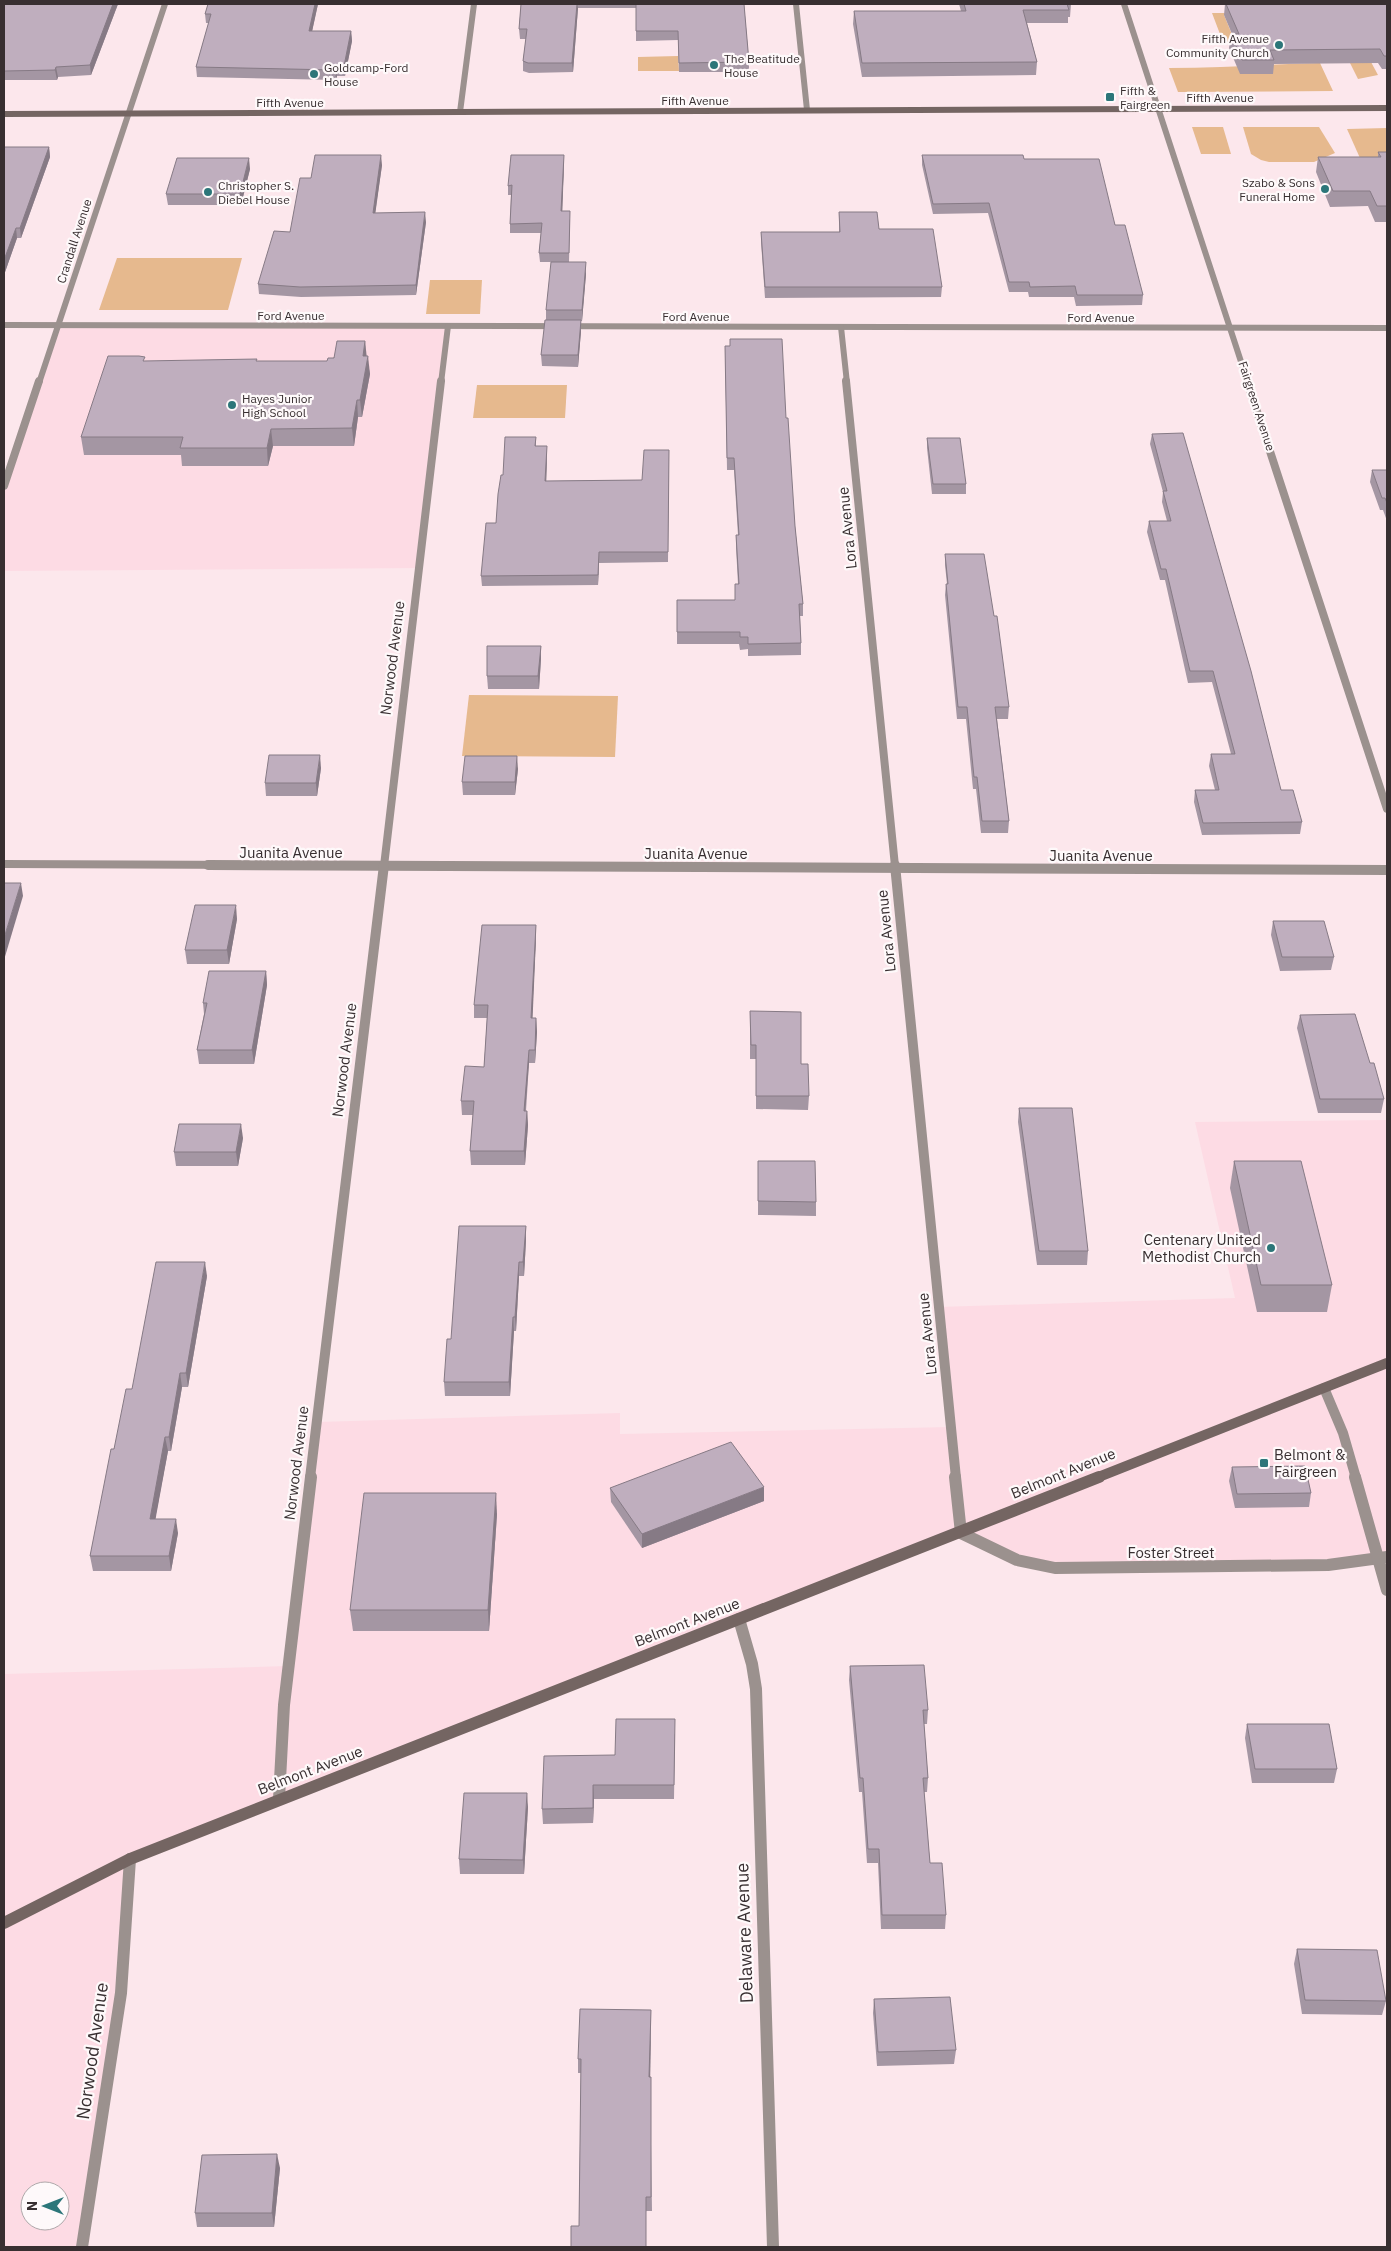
<svg xmlns="http://www.w3.org/2000/svg" width="1391" height="2251" viewBox="0 0 1391 2251" font-family="'IBM Plex Sans',sans-serif">
<rect width="100%" height="100%" fill="#fce7ec"/>
<!-- built -->
<g fill="#fddbe4" fill-rule="evenodd">
<path d="M58 325 448 326 419 568 4 571V486Z"/>
<path d="M1387 1120V1557L1055 1568 961 1533 130 1859 121 1993 82 2247H4V1674L288 1666 318 1422 620 1413V1434L950 1427 938 1307 1235 1298 1195 1122ZM30 2191H60V2221H30Z"/>
</g>
<!-- green -->
<g fill="#e6b98e">
<path d="M1212 13H1260L1224 15 1235 42H1223Z"/>
<path d="M1345 53 1371 62 1378 75 1358 79Z"/>
<path d="M678 56 679 71H638V57Z"/>
<path d="M1320 63 1333 91 1178 92 1169 68C1220 68 1270 64 1320 63Z"/>
<path d="M1192 127H1223L1231 154H1201Z"/>
<path d="M1243 127H1319L1335 153 1314 162H1269L1261 160 1251 154Z"/>
<path d="M1387 128V167H1364L1347 129Z"/>
<path d="M117 258H242L228 310H99Z"/>
<path d="M430 280H482L480 314H426Z"/>
<path d="M477 385H567L565 418H473Z"/>
<path d="M469 695 618 696 615 757 462 756Z"/>
</g>
<g fill="none" stroke-linecap="round" stroke-linejoin="round">
<!-- street-far3 -->
<g stroke="#9b918e" stroke-width="6">
<path d="M796 4 807 110"/>
<path d="M1124 4 1248 383"/>
<path d="M460 112 474 4"/>
<path d="M4 325 1387 328"/>
<path d="M841 327 847 383"/>
<path d="M39 383 165 4"/>
<path d="M441 383 448 326"/>
</g>
<!-- street-far2 -->
<g stroke="#9b918e" stroke-width="8">
<path d="M846 381 895 866"/>
<path d="M1247 381 1387 809"/>
<path d="M4 486 39 381"/>
<path d="M4 864 496 866"/>
<path d="M384 866 441 381"/>
</g>
<!-- street-far1 -->
<g stroke="#9b918e" stroke-width="10">
<path d="M208 865 1387 870"/>
<path d="M895 865 956 1478"/>
<path d="M1324 1388 1343 1433 1356 1478"/>
<path d="M310 1478 384 865"/>
</g>
<!-- street -->
<g stroke="#9b918e" stroke-width="12">
<path d="M955 1477 961 1533 1017 1560 1055 1568 1328 1565 1387 1557"/>
<path d="M1355 1477 1387 1590"/>
<path d="M739 1619 752 1664 756 1689 773 2247"/>
<path d="M279 1799 284 1705 311 1477"/>
<path d="M82 2247 121 1993 130 1859"/>
</g>
<!-- secondary-far2 -->
<path stroke="#746562" stroke-width="6" d="M4 114 1387 108"/>
<!-- secondary-far1 -->
<path stroke="#746562" stroke-width="10" d="M1096 1478 1387 1363"/>
<!-- secondary -->
<path stroke="#746562" stroke-width="12" d="M4 1923 130 1859 1099 1477"/>
</g>
<!-- wall -->
<g fill="#a496a3">
<path d="M4 4H118L91 75 58 77 57 80H4Z"/>
<path d="M208 4H318L312 31H351L352 41 345 76H337L336 80 197 77 196 67 209 23H206L205 14Z"/>
<path d="M521 4H744L749 62V72H679L678 40 636 41V8H578L573 72 529 73 523 71V61L526 39H520L519 29Z"/>
<path d="M959 4H1071L1070 17H1068V23H1027L1037 62 1036 75 862 77 853 24 854 11H961Z"/>
<path d="M1225 4H1387V69H1382L1378 63 1274 64 1273 74H1240L1229 48 1231 34H1232L1224 15Z"/>
<path d="M4 147H49L50 157 21 238H17L4 275Z"/>
<path d="M1378 152H1387V222H1375L1368 206 1330 207 1316 172 1318 157H1378Z"/>
<path d="M922 155 1024 159 1115 225 1143 295 1142 305 1076 306 1074 297H1029L1028 292H1009L988 213 933 214 922 165Z"/>
<path d="M564 164 562 211 570 220 569 262H540L539 253 541 233H510V224L511 195H508V186Z"/>
<path d="M382 165 375 213 426 222 416 295 301 297 259 294 258 284 290 232 311 178Z"/>
<path d="M250 169 241 205H168L166 194Z"/>
<path d="M839 212 942 287 941 297 765 298 761 242V232H839Z"/>
<path d="M586 274 582 321H581V331L578 367 542 366 541 355 546 320V310Z"/>
<path d="M365 341 366 356 370 374 362 417H358L354 446H273L268 466H182L181 455H84L81 437 145 361H327Z"/>
<path d="M725 346 786 418 795 526 803 604V616H800L801 643V655L748 656V649L740 650 739 644H677V600H735L738 584 736 547V535H738L734 470H727Z"/>
<path d="M1152 434 1281 790 1302 822 1300 834 1202 835 1194 802 1195 790H1215L1209 766 1211 754H1231L1212 682 1188 683 1165 580H1160L1147 532 1149 521H1167L1162 502 1163 492 1150 444Z"/>
<path d="M536 437V446L547 456 546 481 642 480 669 450 668 562 599 563 598 585 482 586 481 576 496 523 503 475Z"/>
<path d="M927 438 966 484V494H932L927 448Z"/>
<path d="M1372 470H1387V521L1383 510H1380L1370 482Z"/>
<path d="M945 554 1009 707 1008 719H997L1009 821 1008 833H981L976 789H973L966 719H957L945 595 946 584H947L945 565Z"/>
<path d="M541 646V658L539 689H488L487 676Z"/>
<path d="M321 768 317 796H266L265 783Z"/>
<path d="M518 769 515 795H463L462 782Z"/>
<path d="M237 919 229 964H187L185 950Z"/>
<path d="M1273 921 1334 957 1331 970 1280 971 1271 935Z"/>
<path d="M536 925V938L532 1018H536L537 1032 535 1063H529L526 1111H527L528 1125 525 1165H471L470 1151 473 1115H462L461 1101 484 1067 487 1018H474V1005Z"/>
<path d="M266 971 267 985 254 1064H199L197 1050 204 1014 203 1003Z"/>
<path d="M750 1011 801 1064 809 1096 808 1110 756 1109V1059H750Z"/>
<path d="M1300 1015 1370 1063 1384 1099 1381 1113H1318L1297 1028Z"/>
<path d="M1019 1108 1088 1251 1087 1265H1037L1018 1122Z"/>
<path d="M243 1138 238 1166H176L174 1152Z"/>
<path d="M1234 1161 1332 1285 1327 1312H1257L1230 1188Z"/>
<path d="M758 1175 816 1202V1216L758 1215Z"/>
<path d="M526 1226V1240L524 1276H519L516 1331H514L510 1396H445L444 1382 451 1339Z"/>
<path d="M207 1276 188 1387H182L171 1451H168L155 1519 178 1533 171 1571H93L90 1556 114 1449 132 1389Z"/>
<path d="M1232 1467 1311 1493 1309 1507 1235 1508 1229 1481Z"/>
<path d="M610 1488 764 1501 642 1548 611 1502Z"/>
<path d="M497 1514 489 1631H353L350 1610Z"/>
<path d="M850 1666 928 1710 927 1724H924L928 1778 927 1792H924L930 1863 946 1915 945 1929H881L878 1863H867L862 1792H859L849 1680Z"/>
<path d="M1247 1724 1337 1769 1334 1783H1252L1245 1738Z"/>
<path d="M675 1734 674 1799H594L593 1823 543 1824 542 1809 615 1755Z"/>
<path d="M528 1807 524 1874H460L459 1859Z"/>
<path d="M1297 1949 1386 2001 1382 2015 1302 2014 1294 1964Z"/>
<path d="M874 1999 956 2050 954 2064 877 2066 873 2013Z"/>
<path d="M651 2010 650 2077 652 2211H647L579 2226 581 2073H578V2059Z"/>
<path d="M280 2168 274 2227H197L195 2213Z"/>
</g>
<!-- shaded-wall -->
<g fill="#867a85">
<path d="M113 4H118L91 75 90 65Z"/>
<path d="M315 4H318L310 41 309 31Z"/>
<path d="M577 4 578 8 573 72 572 63Z"/>
<path d="M351 31 352 41 345 76 344 66Z"/>
<path d="M336 66 337 76 336 80 335 70Z"/>
<path d="M56 67 58 77 57 80 55 70Z"/>
<path d="M49 147 50 157 21 238 20 228Z"/>
<path d="M381 155 382 165 374 223 373 213Z"/>
<path d="M564 155V164L562 220 561 211Z"/>
<path d="M249 158 250 169 241 205 240 194Z"/>
<path d="M425 212 426 222 416 295V285Z"/>
<path d="M16 228 17 238 4 275V260Z"/>
<path d="M586 262V274L582 321V310Z"/>
<path d="M581 320V331L578 367V355Z"/>
<path d="M365 341 367 359 363 356Z"/>
<path d="M368 356 370 374 362 417 360 400Z"/>
<path d="M357 400 358 417 354 446 352 428Z"/>
<path d="M271 429 273 446 268 466 267 448Z"/>
<path d="M547 446V456L546 491 545 481Z"/>
<path d="M599 552V563L598 585V575Z"/>
<path d="M541 646V658L539 689 538 676Z"/>
<path d="M320 755 321 768 317 796 316 783Z"/>
<path d="M517 756 518 769 515 795V782Z"/>
<path d="M21 883 23 896 4 960V938Z"/>
<path d="M236 905 237 919 229 964 227 950Z"/>
<path d="M536 925V938L532 1032 531 1018Z"/>
<path d="M266 971 267 985 254 1064 252 1050Z"/>
<path d="M536 1018 537 1032 535 1063V1050Z"/>
<path d="M529 1050V1063L524 1125V1111Z"/>
<path d="M527 1111 528 1125 525 1165 524 1151Z"/>
<path d="M241 1124 243 1138 238 1166 236 1152Z"/>
<path d="M526 1226V1240L524 1276 523 1262Z"/>
<path d="M205 1262 207 1276 188 1387 186 1373Z"/>
<path d="M519 1262V1276L516 1331 515 1317Z"/>
<path d="M513 1317 514 1331 510 1396 509 1382Z"/>
<path d="M180 1373 182 1387 171 1451 169 1437Z"/>
<path d="M165 1437 168 1451 153 1533 150 1519Z"/>
<path d="M764 1487V1501L642 1548V1534Z"/>
<path d="M496 1493 497 1514 489 1631 488 1610Z"/>
<path d="M176 1519 178 1533 171 1571 169 1556Z"/>
<path d="M593 1785 594 1799 593 1823Z"/>
<path d="M527 1793 528 1807 524 1874 523 1860Z"/>
<path d="M651 2010V2024L650 2091 649 2077Z"/>
<path d="M277 2154 280 2168 274 2227 272 2213Z"/>
</g>
<!-- building -->
<g fill="#bfaebe" stroke="#867a85">
<path d="M4 4H113L90 65 56 67 55 70 4 71Z"/>
<path d="M208 4H315L309 31H351L344 66H336L335 70 196 67 211 14H205Z"/>
<path d="M521 4H577L572 63H528L523 61 527 29H519Z"/>
<path d="M636 4H744L749 62 679 63 678 31H636Z"/>
<path d="M964 4H1067L1069 10H1023L1037 62 862 63 854 11H966Z"/>
<path d="M1226 4H1387V56H1384L1380 49 1270 50 1274 60H1242L1231 34H1239Z"/>
<path d="M4 147H49L20 228H16L4 260Z"/>
<path d="M1378 152H1387V206H1377L1370 191H1333L1318 157H1381Z"/>
<path d="M315 155H381L373 213 425 212 416 285 300 287 258 284 274 231 290 232 300 178H311Z"/>
<path d="M511 155H564L561 211H570L569 253H539L542 223 510 224 512 185 508 186Z"/>
<path d="M922 155H1023L1024 159H1099L1115 225H1125L1143 295H1077L1075 286 1030 287 1029 282H1009L989 203 933 204Z"/>
<path d="M177 158H249L240 194H166Z"/>
<path d="M839 212H877L879 229H933L942 287H765L761 232H840Z"/>
<path d="M551 262H586L582 310H546Z"/>
<path d="M545 320H581L578 355H541Z"/>
<path d="M730 339H782L786 418H788L795 526 803 604H799L801 643 748 644V637H740V632H677V600H735V584H739L736 535H739L734 458H727L725 346H730Z"/>
<path d="M337 341H365L363 356H368L360 400H357L352 428 271 429 267 448H180L183 437H81L108 356H139L145 357 143 361 257 359 256 361H327L328 358H334Z"/>
<path d="M1183 433 1251 671 1281 790H1293L1302 822 1203 823 1195 790H1219L1211 754H1235L1213 671H1190L1166 569H1161L1149 521H1171L1163 491H1167L1152 434Z"/>
<path d="M505 437H536L535 446H547L545 481 642 480 644 450H669L668 552H599L598 575 481 576 486 523H496L498 494 501 475H503Z"/>
<path d="M927 438H960L966 484H933Z"/>
<path d="M1372 470H1387V503L1385 498H1382Z"/>
<path d="M945 554H984L994 616H997L1009 707H995L1009 821H982L977 777H974L967 707H958L946 584H948Z"/>
<path d="M487 646H541L538 676H487Z"/>
<path d="M269 755H320L316 783H265Z"/>
<path d="M465 756H517L515 782H462Z"/>
<path d="M4 883H21L4 938Z"/>
<path d="M195 905H236L227 950H185Z"/>
<path d="M1273 921H1324L1334 957H1282Z"/>
<path d="M482 925H536L531 1018H536L535 1050H529L524 1111H527L524 1151H470L474 1101H461L465 1066 484 1067 488 1005H474Z"/>
<path d="M209 971H266L252 1050H197L207 1003H203Z"/>
<path d="M750 1011 801 1012V1064H808L809 1096H756V1045H751Z"/>
<path d="M1355 1014 1370 1063H1374L1384 1099H1320L1300 1015Z"/>
<path d="M1019 1108H1072L1088 1251H1039Z"/>
<path d="M179 1124H241L236 1152H174Z"/>
<path d="M758 1161H815L816 1202 758 1201Z"/>
<path d="M1234 1161H1301L1332 1285H1261Z"/>
<path d="M459 1226H526L523 1262H519L515 1317H513L509 1382H444L447 1339H451Z"/>
<path d="M156 1262H205L186 1373H180L169 1437H165L150 1519H176L169 1556H90L111 1449H114L126 1389H132Z"/>
<path d="M731 1442 764 1487 642 1534 610 1488Z"/>
<path d="M1305 1466 1311 1493 1237 1494 1232 1467Z"/>
<path d="M364 1493H496L488 1610H350Z"/>
<path d="M924 1665 928 1710H923L928 1778H923L930 1863H942L946 1915H882L879 1849H868L863 1778H860L850 1666Z"/>
<path d="M616 1719H675L674 1785H593V1808L542 1809 544 1756 615 1755Z"/>
<path d="M1247 1724H1329L1337 1769H1255Z"/>
<path d="M464 1793H527L523 1860 459 1859Z"/>
<path d="M1297 1949 1377 1950 1386 2001 1305 2000Z"/>
<path d="M950 1997 956 2050 878 2052 874 1999Z"/>
<path d="M580 2009 651 2010 649 2077H651V2197H646V2247H571V2226H579L581 2059H578Z"/>
<path d="M277 2154 272 2213H195L202 2155Z"/>
</g>
<!-- markers -->
<g fill="#2c7679" stroke="#fef9fa" stroke-width="2">
<circle cx="1279" cy="45" r="5"/>
<circle cx="714" cy="65" r="5"/>
<circle cx="314" cy="74" r="5"/>
<rect x="1105" y="92" width="10" height="10" rx="2.5"/>
<circle cx="1325" cy="189" r="5"/>
<circle cx="208" cy="192" r="5"/>
<circle cx="232" cy="405" r="5"/>
<circle cx="1271" cy="1248" r="5"/>
<rect x="1259" y="1458" width="10" height="10" rx="2.5"/>
</g>
<g text-anchor="middle" dominant-baseline="central" stroke-width="4.5" stroke-linejoin="round" paint-order="stroke">
<!-- far-poi labels -->
<g font-size="12" fill="#382f31" stroke="#fef9fa" text-anchor="start">
<text x="1269" y="38" text-anchor="end">Fifth Avenue<tspan x="1269" dy="14">Community Church</tspan></text>
<text x="724" y="58">The Beatitude<tspan x="724" dy="14">House</tspan></text>
<text x="324" y="67">Goldcamp-Ford<tspan x="324" dy="14">House</tspan></text>
<text x="1120" y="90">Fifth &amp;<tspan x="1120" dy="14">Fairgreen</tspan></text>
<text x="1315" y="182" text-anchor="end">Szabo &amp; Sons<tspan x="1315" dy="14">Funeral Home</tspan></text>
<text x="218" y="185">Christopher S.<tspan x="218" dy="14">Diebel House</tspan></text>
<text x="242" y="398">Hayes Junior<tspan x="242" dy="14">High School</tspan></text>
</g>
<!-- far-street labels -->
<g font-size="12" fill="#382f31" stroke="#fef9fa">
<text x="1220" y="97">Fifth Avenue</text>
<text x="695" y="100">Fifth Avenue</text>
<text x="290" y="102">Fifth Avenue</text>
<text transform="translate(74 241) rotate(-72)">Crandall Avenue</text>
<text x="291" y="315">Ford Avenue</text>
<text x="696" y="316">Ford Avenue</text>
<text x="1101" y="317">Ford Avenue</text>
<text transform="translate(1257 406) rotate(72)">Fairgreen Avenue</text>
</g>
<!-- street labels -->
<g font-size="15" fill="#382f31" stroke="#fef9fa">
<text transform="translate(847 528) rotate(-96)">Lora Avenue</text>
<text transform="translate(392 658) rotate(-83)">Norwood Avenue</text>
<text x="291" y="852">Juanita Avenue</text>
<text x="696" y="853">Juanita Avenue</text>
<text x="1101" y="855">Juanita Avenue</text>
<text transform="translate(886 931) rotate(-96)">Lora Avenue</text>
<text transform="translate(344 1060) rotate(-83)">Norwood Avenue</text>
<text transform="translate(927 1334) rotate(-96)">Lora Avenue</text>
<text transform="translate(296 1463) rotate(-83)">Norwood Avenue</text>
<text transform="translate(1063 1473) rotate(-22)">Belmont Avenue</text>
<text x="1171" y="1552">Foster Street</text>
<text transform="translate(687 1622) rotate(-21)">Belmont Avenue</text>
<text transform="translate(310 1770) rotate(-21)">Belmont Avenue</text>
</g>
<!-- poi labels -->
<g font-size="15" fill="#382f31" stroke="#fef9fa" text-anchor="end">
<text x="1261" y="1239">Centenary United<tspan x="1261" dy="17">Methodist Church</tspan></text>
<text x="1274" y="1454" text-anchor="start">Belmont &amp;<tspan x="1274" dy="17">Fairgreen</tspan></text>
</g>
<!-- near-street labels -->
<g font-size="18" fill="#382f31" stroke="#fef9fa">
<text transform="translate(744 1933) rotate(-92)">Delaware Avenue</text>
<text transform="translate(92 2051) rotate(-82)">Norwood Avenue</text>
</g>
</g>
<!-- border -->
<rect width="1391" height="2251" fill="none" stroke="#382f31" stroke-width="10"/>
<!-- north arrow -->
<g transform="translate(45 2206) rotate(270)"><circle r="24" fill="#fef9fa" stroke="#afa8aa"/>
<path d="M0-4L9 19L0 12L-9 19Z" fill="#2c7679"/>
<text y="-8" font-size="14" font-weight="bold" text-anchor="middle" fill="#382f31">N</text>
</g>
</svg>
